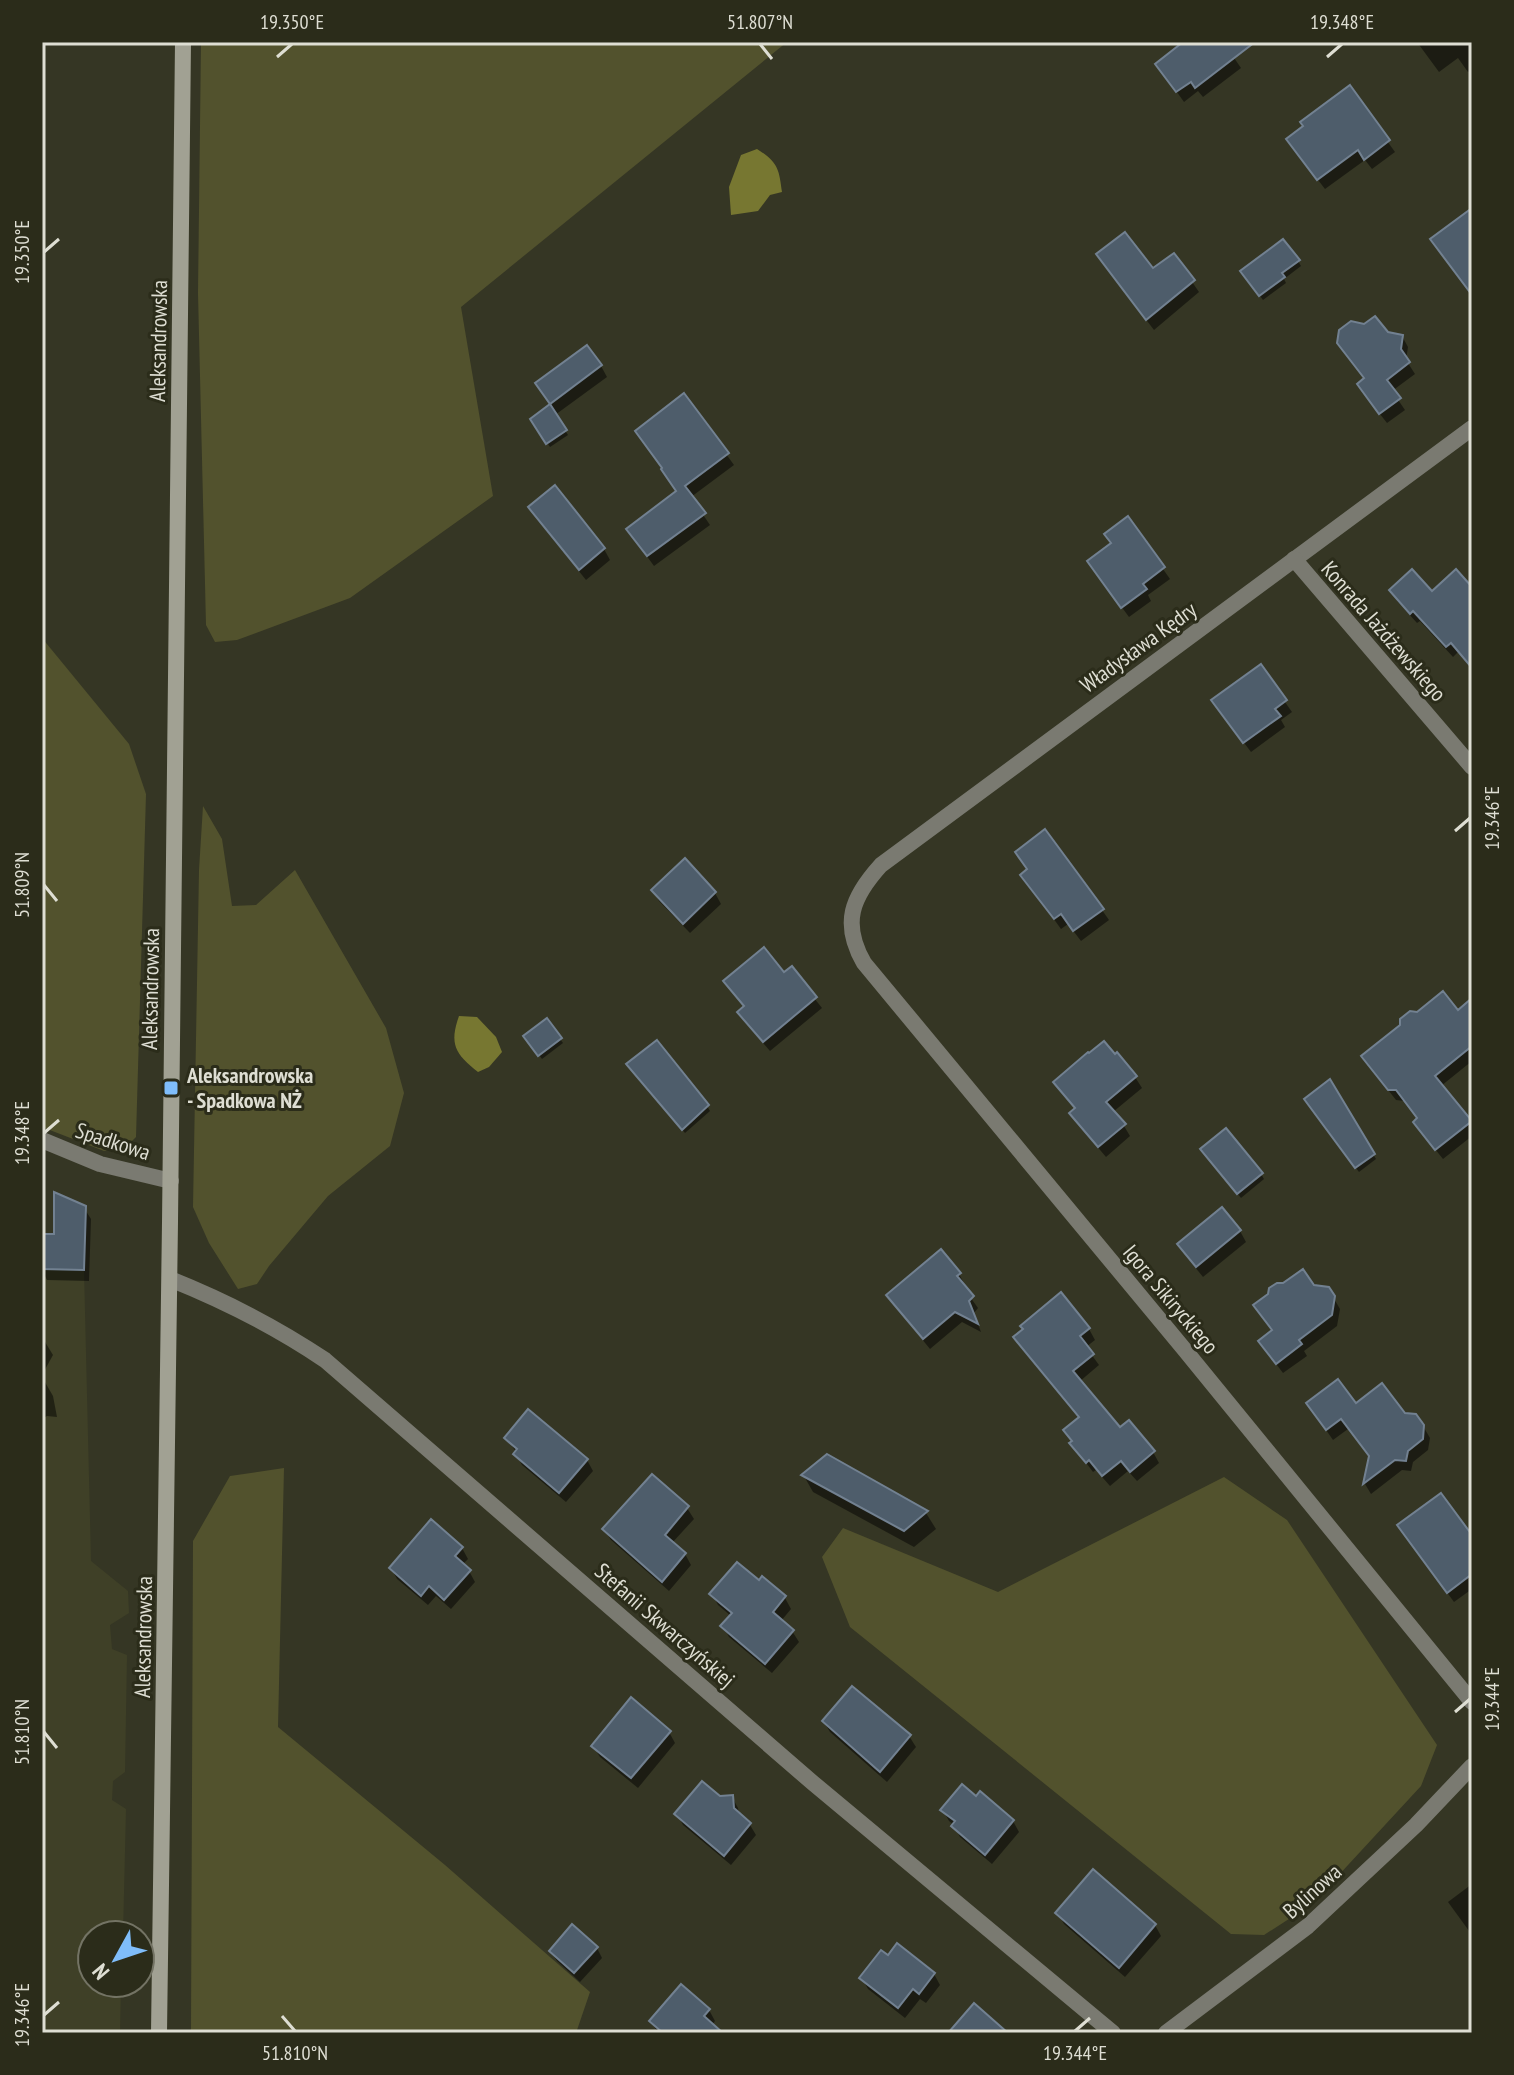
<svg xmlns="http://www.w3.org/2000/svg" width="1514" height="2075" viewBox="0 0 1514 2075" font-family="'PT Sans Narrow',sans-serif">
<rect width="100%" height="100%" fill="#353624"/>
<!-- built -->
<path fill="#3f4027" d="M42 1269 84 1270 91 1561 128 1591 129 1613 110 1625 112 1649 127 1655 125 1772 113 1781 112 1800 126 1809 123 1935H92V1983H121L120 2033H42Z"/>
<!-- green -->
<g fill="#52522d">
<path d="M201 42H787L461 307 493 496 350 598 237 640 215 642 206 625 198 293Z"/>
<path d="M42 638 129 744 146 794 136 1137 128 1145 104 1151 42 1127Z"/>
<path d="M203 806 222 839 232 906 256 905 295 870 386 1028 404 1093 390 1146 328 1196 269 1266 257 1284 238 1289 209 1243 193 1207 199 870Z"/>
<path d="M284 1468 278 1727 445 1865 590 1992 576 2033H191L193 1541 230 1476Z"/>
<path d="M1224 1477 1287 1520 1437 1745 1421 1786 1312 1904 1264 1935 1231 1934 850 1627 822 1557 843 1528 998 1592Z"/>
</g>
<!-- water -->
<g fill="#777731">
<path d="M757 149C778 162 779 169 782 192L770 195 758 211 731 215 729 187 741 155Z"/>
<path d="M459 1016 477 1017 496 1037 502 1052 489 1067 478 1072C455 1054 449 1044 459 1016Z"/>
</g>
<!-- shadow -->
<g fill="#0007">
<path d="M1186 42H1230V52L1241 68 1203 97 1198 91 1184 102 1157 64Z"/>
<path d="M1417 42H1472V69L1468 72 1458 58 1439 72Z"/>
<path d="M1349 88 1395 152 1372 169 1365 160 1325 189 1295 150Z"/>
<path d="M1174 256 1199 292 1154 330 1105 266 1153 271Z"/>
<path d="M1298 261 1301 266 1284 279 1286 283 1263 300 1245 276Z"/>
<path d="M1387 334 1402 336 1408 347 1406 360 1415 374 1392 391 1405 410 1387 423 1365 395V380Z"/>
<path d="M601 366 607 377 555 415 568 435 550 447 532 420 552 405 544 395Z"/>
<path d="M684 396 734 465 691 497 710 525 654 566 635 540 678 492 663 470Z"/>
<path d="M555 488 604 549 610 560 586 580 537 519 530 508Z"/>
<path d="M1128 519 1170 579 1148 595 1151 601 1129 617 1096 572Z"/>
<path d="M1472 590V659L1468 663 1458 652 1453 657 1420 621 1417 623 1398 602 1391 591 1432 594Z"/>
<path d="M1260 667 1292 712 1281 720 1285 727 1251 752 1220 711Z"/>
<path d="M1022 875 1102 910 1109 920 1081 941 1068 924 1061 929Z"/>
<path d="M653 890 715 893 721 904 690 933 659 901Z"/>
<path d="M791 969 822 1008 770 1051 745 1022 740 1012 745 1008 725 981 784 974Z"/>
<path d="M1472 1012V1061L1441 1086 1470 1122 1472 1126V1136L1443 1159 1422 1133 1419 1120 1404 1101 1396 1100 1370 1067Z"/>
<path d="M560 1039 563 1043 542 1059 529 1041Z"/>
<path d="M631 1069 707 1106 710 1111 685 1133Z"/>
<path d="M1135 1077 1142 1088 1113 1112 1124 1126 1130 1136 1106 1157 1078 1124 1072 1113 1076 1109 1056 1082Z"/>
<path d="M1330 1082 1376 1159 1359 1172 1309 1104Z"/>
<path d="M1205 1154 1261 1174 1264 1179 1241 1198Z"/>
<path d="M84 1208 91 1219 89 1281 47 1280 42 1270V1236H56Z"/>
<path d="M1240 1231 1246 1242 1203 1277 1186 1256 1180 1245Z"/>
<path d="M959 1274 965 1285 963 1287 978 1308 974 1313 981 1332 962 1322 930 1349 895 1306 888 1295Z"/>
<path d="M1313 1286 1333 1297 1340 1309 1337 1326 1304 1351 1307 1356 1283 1373 1267 1352 1274 1331Z"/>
<path d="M1089 1329 1095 1340 1086 1347 1099 1365 1079 1382 1120 1430 1153 1452 1159 1463 1137 1481 1128 1471 1110 1486 1096 1470 1093 1472 1072 1444 1080 1419 1022 1348 1016 1338Z"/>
<path d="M42 1337 53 1355 42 1375Z"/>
<path d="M42 1377 53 1396 57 1417 47 1416 42 1419Z"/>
<path d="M1356 1406 1404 1414 1423 1426 1430 1438 1428 1450 1413 1462 1411 1471 1402 1470 1371 1494 1365 1484 1371 1458 1348 1429 1333 1440 1315 1414Z"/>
<path d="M506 1438 587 1460 593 1471 566 1502 522 1465 516 1454 517 1453Z"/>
<path d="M827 1456 926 1513 936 1529 914 1547 813 1492 804 1476Z"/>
<path d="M687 1508 694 1519 672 1543 685 1554 691 1565 669 1591 611 1540 604 1529Z"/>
<path d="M1406 1536 1472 1538V1589L1454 1602Z"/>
<path d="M462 1548 468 1559 462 1565 469 1571 475 1582 451 1609 436 1596 428 1605 397 1579 391 1568Z"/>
<path d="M763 1579 785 1598 791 1609 781 1621 792 1631 799 1642 772 1673 729 1637 723 1626 731 1616 718 1605 712 1594 759 1583Z"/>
<path d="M824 1722 909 1736 916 1747 887 1782 830 1732Z"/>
<path d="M669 1732 675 1743 638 1788 600 1757 593 1746Z"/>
<path d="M732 1797 738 1808 739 1815 750 1825 756 1835 731 1865 683 1825 677 1814 719 1798Z"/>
<path d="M943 1810 1013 1821 1019 1832 992 1864 960 1837 954 1825 949 1821Z"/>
<path d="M1472 1884V1935L1448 1902Z"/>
<path d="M1058 1913 1155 1925 1161 1936 1125 1977 1064 1924Z"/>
<path d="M597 1948 602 1958 580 1982 557 1961 551 1952Z"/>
<path d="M934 1974 940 1985 926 2003 920 1999 905 2018 868 1989 862 1978Z"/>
<path d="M682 1987 709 2010 715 2021 712 2025 720 2033H658L651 2021Z"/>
</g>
<!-- building -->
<g fill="#4e5d6b" stroke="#728191" stroke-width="2">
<path d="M1183 42H1255L1195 88 1191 82 1176 92 1155 64Z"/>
<path d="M1350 85 1390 140 1364 160 1358 150 1317 180 1286 139 1303 126 1300 122Z"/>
<path d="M1472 208V295L1430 239Z"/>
<path d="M1125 232 1153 268 1174 253 1195 280 1146 320 1096 254Z"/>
<path d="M1283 239 1300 260 1282 273 1285 277 1259 296 1240 271Z"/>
<path d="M1375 316 1388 332 1403 335 1401 349 1410 362 1387 380 1401 398 1379 414 1357 384 1364 378 1337 343 1339 330 1351 321 1364 324Z"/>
<path d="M587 345 602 365 550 404 535 383Z"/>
<path d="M684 393 729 453 685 486 706 513 647 556 626 529 676 491 661 469 662 468 635 431Z"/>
<path d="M550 404 567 430 546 444 530 419Z"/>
<path d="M555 485 605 548 579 570 528 507Z"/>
<path d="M1128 516 1165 567 1143 584 1147 589 1121 608 1087 561 1111 543 1104 534Z"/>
<path d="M1412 569 1432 591 1456 569 1472 587V668L1451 643 1446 647 1413 611 1410 614 1389 590Z"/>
<path d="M1261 664 1287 700 1275 709 1281 716 1243 743 1211 700Z"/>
<path d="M1045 829 1104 909 1073 931 1061 914 1054 919 1020 875 1027 869 1015 852Z"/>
<path d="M685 858 716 892 683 924 651 890Z"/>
<path d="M764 947 784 972 792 966 817 997 763 1042 737 1012 744 1006 723 981Z"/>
<path d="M1443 991 1458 1010 1472 998V1046L1435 1076 1472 1121 1435 1150 1413 1122 1417 1118 1396 1090H1388L1361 1056 1400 1025V1019L1410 1011 1417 1012Z"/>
<path d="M547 1018 562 1038 538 1056 523 1036Z"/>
<path d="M657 1040 709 1105 682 1130 626 1064Z"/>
<path d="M1104 1041 1115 1054 1117 1052 1137 1076 1106 1102 1126 1124 1098 1147 1069 1113 1075 1108 1053 1082 1088 1052 1089 1053Z"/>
<path d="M1330 1079 1375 1154 1355 1168 1304 1099Z"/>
<path d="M1226 1128 1263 1173 1237 1194 1200 1149Z"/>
<path d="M54 1192 86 1206 84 1270 42 1269V1234H54Z"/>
<path d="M1222 1207 1241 1230 1196 1267 1177 1244Z"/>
<path d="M941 1249 961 1273 957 1276 974 1296 969 1301 978 1324 955 1312 923 1339 886 1295Z"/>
<path d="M1303 1269 1314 1285 1329 1287 1335 1296 1332 1315 1299 1340 1302 1344 1276 1364 1258 1341 1272 1330 1253 1305 1268 1294 1269 1288 1277 1283H1283Z"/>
<path d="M1061 1292 1090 1328 1080 1336 1094 1354 1073 1371 1120 1427 1129 1420 1155 1451 1130 1472 1121 1461 1102 1476 1089 1460 1086 1463 1069 1443 1072 1441 1063 1430 1079 1417 1013 1337 1023 1329 1020 1326Z"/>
<path d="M1338 1379 1356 1403 1382 1383 1405 1413 1416 1414 1424 1425 1423 1439 1408 1451 1406 1461 1395 1460 1363 1484 1369 1456 1341 1419 1326 1430 1306 1403Z"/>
<path d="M528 1409 588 1459 559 1493 513 1454 517 1449 504 1438Z"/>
<path d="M827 1454 928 1511 904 1531 801 1475Z"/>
<path d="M652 1474 689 1506 665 1535 686 1553 662 1582 602 1529Z"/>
<path d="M1441 1493 1472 1535V1574L1447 1593 1397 1525Z"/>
<path d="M431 1519 463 1547 455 1556 471 1570 444 1600 429 1586 421 1596 389 1568Z"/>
<path d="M737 1562 759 1580 762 1576 786 1596 773 1612 794 1630 765 1664 720 1626 732 1613 709 1594Z"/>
<path d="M852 1686 911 1735 880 1772 822 1721Z"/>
<path d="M631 1697 671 1731 631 1778 591 1746Z"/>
<path d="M702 1781 720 1796 733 1795 734 1808 751 1823 724 1856 674 1814Z"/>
<path d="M962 1784 976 1796 980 1791 1014 1820 985 1855 951 1826 955 1821 940 1810Z"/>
<path d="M1093 1869 1156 1924 1119 1968 1055 1913Z"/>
<path d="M572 1924 598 1947 574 1973 549 1951Z"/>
<path d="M897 1943 935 1973 919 1994 913 1989 898 2008 859 1978 881 1950 888 1955Z"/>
<path d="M681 1984 710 2009 704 2016 723 2033H663L649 2021Z"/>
<path d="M974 2003 1008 2033H948Z"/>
</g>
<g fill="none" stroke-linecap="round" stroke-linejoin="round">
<!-- minor -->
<g stroke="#7a7a71" stroke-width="16">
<path d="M1472 428 881 865C852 897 841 923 864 963L1184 1349 1472 1702"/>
<path d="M1294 559 1472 767"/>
<path d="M42 1140 100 1164 171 1181"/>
<path d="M170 1279C225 1301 276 1327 325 1360L813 1783 1113 2033"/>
<path d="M1166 2033 1308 1926 1416 1825 1472 1766"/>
</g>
<!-- secondary -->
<path stroke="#a1a193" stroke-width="16" d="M159 2033 170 1222 183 42"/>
</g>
<!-- ticks -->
<path fill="none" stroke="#deded3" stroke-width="3" d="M760 44 772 59M277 57 292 44M1327 57 1342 44M44 252 59 239M1455 831 1470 818M44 885 57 901M44 1133 59 1120M1455 1712 1470 1699M44 1732 57 1748M44 2015 59 2002M282 2016 295 2031M1075 2031 1090 2018"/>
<!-- markers -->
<rect fill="#7fbdfa" stroke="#2b2c1a" stroke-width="3" x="163" y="1080" width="16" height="16" rx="4"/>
<g text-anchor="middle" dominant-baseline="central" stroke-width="6" stroke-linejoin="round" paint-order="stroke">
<!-- street labels -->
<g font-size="22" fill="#deded3" stroke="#2b2c1a">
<text transform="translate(158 341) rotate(-89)">Aleksandrowska</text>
<text transform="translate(1384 631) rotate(49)">Konrada Jażdżewskiego</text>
<text transform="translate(1138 647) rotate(-36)">Władysława Kędry</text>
<text transform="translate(150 989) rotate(-89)">Aleksandrowska</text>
<text transform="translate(113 1141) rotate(18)">Spadkowa</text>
<text transform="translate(1171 1299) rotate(50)">Igora Sikiryckiego</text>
<text transform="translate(665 1625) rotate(41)">Stefanii Skwarczyńskiej</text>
<text transform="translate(143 1637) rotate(-89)">Aleksandrowska</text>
<text transform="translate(1312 1891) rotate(-42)">Bylinowa</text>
</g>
<!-- poi labels -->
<g font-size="22" font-weight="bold" fill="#deded3" stroke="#2b2c1a" text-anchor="start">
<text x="187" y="1075">Aleksandrowska<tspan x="187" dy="25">- Spadkowa NŻ</tspan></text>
</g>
</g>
<!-- border -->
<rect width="1514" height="2075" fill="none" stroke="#2b2c1a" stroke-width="88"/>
<!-- north arrow -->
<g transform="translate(116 1959) rotate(230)"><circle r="38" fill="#2b2c1a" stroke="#737364" stroke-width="2"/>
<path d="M0-6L14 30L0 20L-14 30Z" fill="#7fbdfa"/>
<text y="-12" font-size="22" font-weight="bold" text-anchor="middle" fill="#deded3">N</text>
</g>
<rect x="44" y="44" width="1426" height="1987" fill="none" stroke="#deded3" stroke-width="3"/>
<g font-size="20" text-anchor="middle" fill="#deded3">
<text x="292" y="29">19.350°E</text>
<text x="760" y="29">51.807°N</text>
<text x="1342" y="29">19.348°E</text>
<text transform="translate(22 252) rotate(-90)" y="7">19.350°E</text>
<text transform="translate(1492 818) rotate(-90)" y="7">19.346°E</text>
<text transform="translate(22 885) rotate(-90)" y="7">51.809°N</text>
<text transform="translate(22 1133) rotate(-90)" y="7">19.348°E</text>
<text transform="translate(1492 1699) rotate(-90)" y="7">19.344°E</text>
<text transform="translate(22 1732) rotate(-90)" y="7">51.810°N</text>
<text transform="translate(22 2015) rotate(-90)" y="7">19.346°E</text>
<text x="295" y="2060">51.810°N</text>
<text x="1075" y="2060">19.344°E</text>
</g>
</svg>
